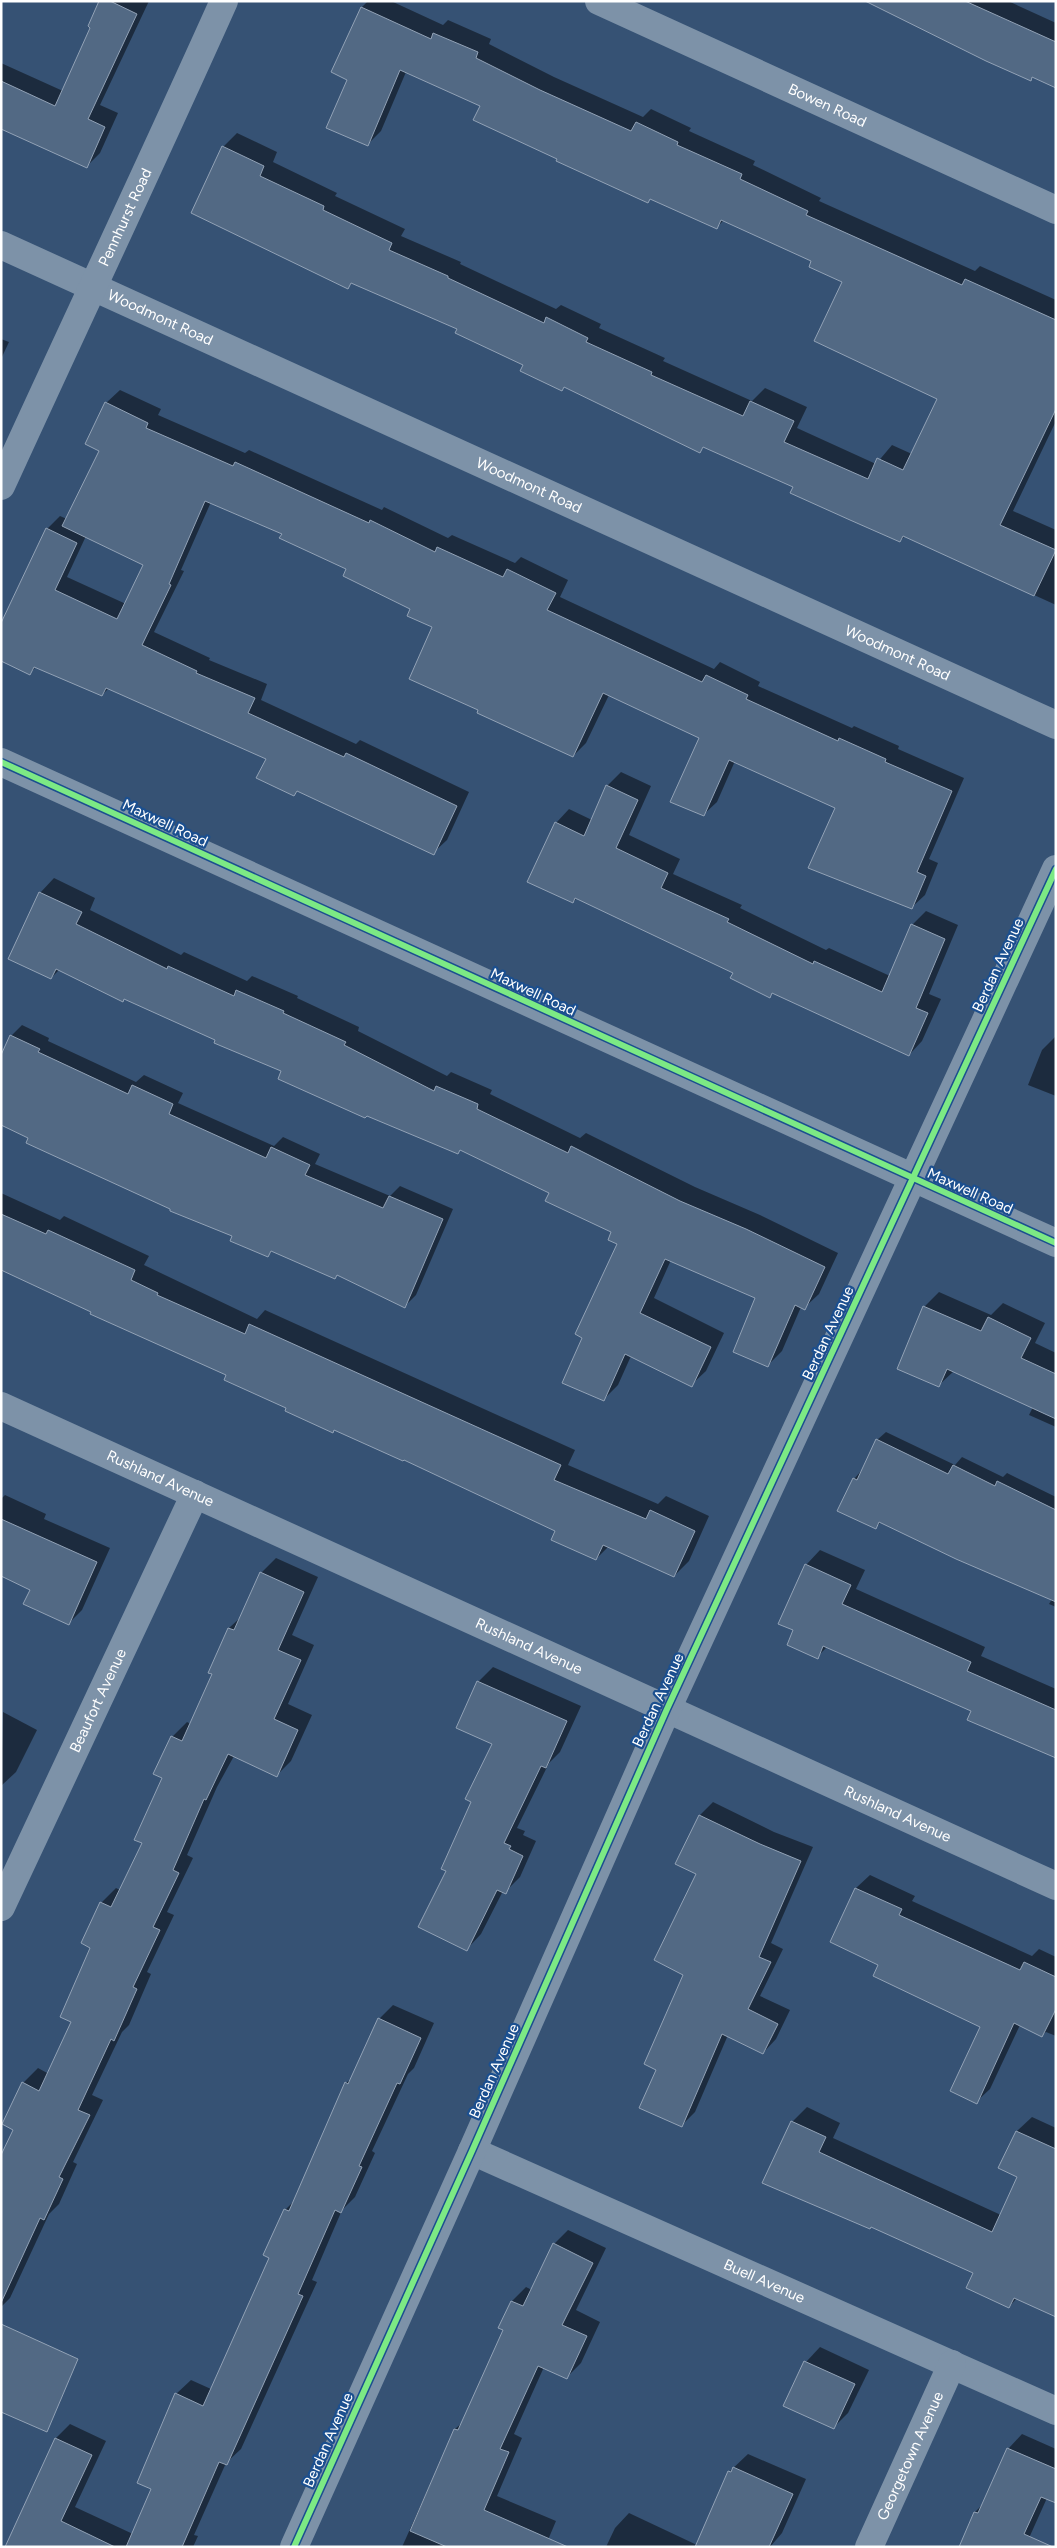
<svg xmlns="http://www.w3.org/2000/svg" width="1057" height="2548" viewBox="0 0 1057 2548" font-family="Figtree,sans-serif">
<rect width="100%" height="100%" fill="#365274"/>
<!-- shadow -->
<g fill="#0007" fill-rule="evenodd">
<path d="M101 1H149L100 105 118 113 100 153 87 166 1 128V63L63 91 92 27Z"/>
<path d="M368 1H391L443 25 448 20 491 39 489 44 554 77 643 117 651 109 691 128 689 131 755 161 753 165 821 198 819 201 975 271 980 266 1056 300V421L1013 511 1056 530V605L905 536 900 541 795 487 705 446 700 451 565 386 562 390 525 364 459 328 353 282 347 288 223 147 237 133 277 152 273 162 337 193 335 196 405 229 401 236 461 262 460 264 556 309 561 305 601 324 599 328 665 358 663 361 752 401 765 388 807 407 797 428 876 464 892 445 912 454 938 398 844 281 813 261 724 220 717 227 651 198 648 201 558 159 482 105 406 72 381 131 368 144 349 79 362 7Z"/>
<path d="M866 1H1008L1056 23V87L1033 76 1031 79Z"/>
<path d="M1 339 9 342 1 359Z"/>
<path d="M120 390 161 409 158 415 245 453 249 450 382 510 384 507 448 538 452 535 515 563 521 557 568 580 560 597 714 669 720 662 760 682 758 686 852 728 854 726 899 746 898 749 964 778 929 859 938 863 925 895 911 908 837 807 735 761 717 802 703 815 700 737 609 695 586 743 573 756 480 709 434 627 411 608 348 568 283 533 211 502 181 570 184 571 154 632 210 658 209 660 267 684 261 700 356 744 360 740 469 792 447 840 433 853 298 791 294 795 267 758 109 688 102 695 37 666 30 673 47 529 60 516 67 519 101 450 106 403ZM86 536 145 565 126 604 67 577Z"/>
<path d="M621 772 651 786 629 835 680 859 673 874 742 905 740 908 826 950 829 948 890 976 912 925 926 911 958 925 929 994 941 999 922 1041 909 1055 773 992 769 996 734 972 577 898 573 902 556 823 569 809 592 820 607 786Z"/>
<path d="M54 878 95 898 90 910 181 955 184 952 247 981 252 976 298 996 297 998 359 1027 358 1031 447 1076 451 1072 492 1090 490 1094 580 1138 586 1133 695 1187 760 1215 838 1253 819 1294 804 1308 801 1307 782 1351 768 1365 757 1297 671 1260 654 1298 724 1333 706 1371 691 1385 631 1356 618 1385 603 1400 584 1337 618 1243 613 1231 551 1193 461 1149 457 1153 217 1039 125 998 122 1001 60 969 51 978 40 893Z"/>
<path d="M22 1025 49 1038 48 1041 136 1082 144 1075 183 1093 178 1103 274 1146 283 1137 320 1154 315 1164 390 1196 400 1186 453 1209 416 1295 405 1306 338 1274 335 1277 273 1250 268 1256 234 1236 172 1208 30 1138 11 1036Z"/>
<path d="M1056 1036V1096L1028 1085 1042 1050Z"/>
<path d="M1 1193 60 1220 64 1216 149 1256 144 1265 257 1319 265 1310 575 1450 568 1465 658 1504 666 1496 709 1516 689 1561 674 1576 609 1546 596 1559 557 1530 404 1458 287 1407 228 1375 4 1270 1 1273Z"/>
<path d="M939 1292 991 1315 1003 1303 1045 1323 1035 1343 1056 1353V1427L1029 1415 1033 1407 954 1371 939 1385 924 1307Z"/>
<path d="M886 1432 955 1465 962 1457 1003 1477 1007 1473 1056 1497V1508L1037 1547 1056 1556V1607L1049 1604 1052 1599 882 1521 876 1527 854 1479 862 1470 877 1440Z"/>
<path d="M5 1495 46 1514 44 1519 110 1548 82 1610 68 1624 31 1589 1 1575V1499Z"/>
<path d="M820 1550 865 1570 856 1589 985 1647 981 1656 1056 1689V1758L972 1711 828 1646 817 1657 795 1630 806 1565Z"/>
<path d="M276 1558 318 1577 292 1635 314 1645 288 1704 312 1715 291 1761 276 1776 234 1756 217 1787 187 1855 193 1858 167 1912 174 1915 147 1972 151 1974 129 2025 122 2032 92 2095 103 2100 73 2162 77 2164 59 2204 49 2214 10 2298 1 2307V2158L14 2129 23 2083 38 2068 49 2074 73 2021 101 1903 116 1888 120 1890 143 1843 164 1778 172 1737 187 1722 191 1724 214 1674 210 1672 229 1628 242 1616 261 1573Z"/>
<path d="M493 1667 581 1706 560 1752 549 1763 517 1828 525 1831 523 1835 536 1841 520 1877 505 1892 503 1891 481 1934 467 1949 447 1870 493 1744 478 1682Z"/>
<path d="M3 1712 37 1730 16 1772 1 1786Z"/>
<path d="M713 1802 774 1832 813 1847 771 1943 783 1949 760 1996 790 2010 776 2039 763 2053 728 2035 695 2112 682 2125 658 2069 685 1974 698 1873 677 1863 700 1815Z"/>
<path d="M870 1875 915 1896 912 1901 1032 1956 1039 1949 1056 1957V2036L1046 2032 1042 2035 1020 2025 990 2089 976 2102 982 2026 880 1964 832 1942 856 1888Z"/>
<path d="M393 2005 434 2023 414 2068 408 2074 372 2151 375 2153 355 2197 342 2210 312 2280 317 2282 241 2449 226 2463 194 2535 198 2536 193 2547H25L56 2438 70 2424 106 2441 75 2507 133 2534 153 2489 176 2394 191 2380 211 2389 271 2257 285 2210 296 2199 346 2083 353 2077 379 2019Z"/>
<path d="M807 2107 840 2123 833 2138 1001 2215 1017 2298 1009 2307 974 2273 872 2226 792 2122Z"/>
<path d="M1032 2117 1056 2128V2167L1000 2168 1017 2131Z"/>
<path d="M568 2230 606 2248 576 2310 600 2322 581 2363 566 2378 544 2367 514 2434 522 2438 497 2496 556 2521 545 2547H402L455 2429 463 2422 505 2330 512 2301 526 2287 532 2290 554 2244Z"/>
<path d="M820 2347 869 2370 848 2413 833 2428 806 2362Z"/>
<path d="M1022 2434 1056 2449V2502L1047 2498 1025 2547 975 2512 983 2504 1008 2449Z"/>
<path d="M748 2454 806 2479 782 2533 770 2547H606L615 2528 629 2513 697 2545 730 2471Z"/>
</g>
<!-- building -->
<g fill="#526984" stroke="#92a2b6">
<path d="M99 1H110L137 14 88 119 105 127 87 168 1 129V81L55 106 90 28 88 26Z"/>
<path d="M865 1H965L1056 42V88L1032 77 1031 81 986 61Z"/>
<path d="M361 7 431 39 433 33 478 52 476 58 540 90 631 131 636 122 678 142 677 145 742 174 740 179 808 211 806 215 962 285 965 279 1056 320V409L1000 525 1056 550 1034 596 903 536 900 542 850 520 790 493 793 487 703 447 700 453 564 387 562 391 520 371 523 365 455 333 457 329 351 283 348 289 191 213 222 146 264 166 260 176 324 206 323 210 392 243 389 250 448 276V278L544 323 546 317 588 338 586 342 652 372 651 375 743 416 750 401 794 421 784 442 868 479 877 458 903 470 937 399 814 341 842 282 809 267 811 261 721 220 717 229 650 199 648 203 556 161 557 159 473 120 480 106 400 70 368 146 326 128 347 80 331 72Z"/>
<path d="M105 402 148 423 146 428 233 466 235 462 369 523 370 520 435 552 437 547 503 577 507 569 556 593 547 610 702 682 706 675 748 695 746 699 838 741 839 738 886 759 885 762 952 791 917 872 926 876 912 909 808 868 835 808 729 760 704 816 670 802 699 738 603 693 573 757 477 713 478 710 409 679 432 627 407 616 410 609 343 576 346 569 279 538 282 534 205 501 169 584 171 585 142 645 197 671 196 673 255 698 248 713 344 757 346 753 457 806 434 855 297 791 294 796 256 778 266 759 106 688 102 696 34 667 30 675 1 661V623L46 528 77 543 55 590 117 619 143 565 62 526 99 451 85 444Z"/>
<path d="M606 785 638 800 616 848 668 873 661 888 729 919 727 922 813 964 814 961 882 992 911 924 945 939 916 1008 928 1013 909 1056 772 993 770 998 730 978 733 973 575 898 573 903 527 882 555 822 584 836Z"/>
<path d="M39 892 82 912 76 924 167 969 168 966 234 996 236 990 284 1011 283 1013 346 1042 344 1045 434 1091 436 1086 478 1104 477 1109 568 1153 571 1146 680 1201 746 1229 825 1267 805 1310 795 1305 768 1367 733 1352 755 1298 665 1259 640 1313 711 1347 692 1387 625 1354 604 1401 562 1383 582 1338 575 1334 617 1244 608 1240 611 1232 545 1201 549 1193 460 1150 458 1154 367 1116 365 1118 278 1079 281 1071 214 1043 215 1040 124 999 123 1002 56 969 51 979 8 959Z"/>
<path d="M10 1035 40 1049 38 1052 128 1094 132 1085 173 1104 169 1114 266 1158 271 1147 310 1165 305 1175 383 1208 389 1196 443 1219 405 1308 337 1275 335 1279 271 1251 268 1257 230 1241 232 1236 170 1211V1209L26 1143 28 1138 1 1125V1055Z"/>
<path d="M1 1214 46 1234 48 1230 135 1270 131 1280 158 1293 157 1295 245 1334 249 1324 561 1465 554 1480 646 1519 650 1510 695 1531 674 1577 603 1545 596 1560 551 1540 555 1531 404 1460 403 1461 334 1430 333 1433 285 1411 286 1408 224 1380 226 1375 90 1314 91 1312 1 1270Z"/>
<path d="M923 1306 981 1331 988 1317 1031 1338 1021 1358 1056 1374V1419L947 1369 939 1387 897 1369Z"/>
<path d="M876 1439 948 1474 953 1465 995 1486 997 1481 1056 1510V1602L956 1559 879 1522 876 1529 837 1511 853 1478 857 1480Z"/>
<path d="M1 1519 97 1562 69 1625 23 1604 30 1590 1 1576Z"/>
<path d="M805 1564 851 1585 842 1604 971 1662 967 1671 1056 1710V1758L967 1720 971 1711 823 1646 818 1659 787 1645 793 1630 778 1624Z"/>
<path d="M260 1572 304 1592 278 1650 301 1660 274 1719 298 1730 277 1777 228 1754 206 1800 204 1799 173 1870 179 1873 153 1927 160 1930 133 1987 137 1989 114 2041 111 2039 78 2110 90 2115 59 2177 63 2179 44 2220 40 2218 1 2303V2155L13 2130 2 2124 22 2082 39 2091 71 2022 60 2017 90 1948 81 1943 100 1902 111 1907 142 1843 134 1840 162 1778 153 1774 171 1736 182 1741 212 1674 208 1673 228 1628 234 1630Z"/>
<path d="M477 1681 567 1721 546 1768 541 1766 504 1843 511 1846 509 1849 523 1856 506 1894 497 1890 467 1951 418 1927 446 1871 441 1869 471 1802 465 1799 492 1744 456 1728Z"/>
<path d="M699 1815 760 1844 801 1861 759 1957 771 1962 748 2009 778 2024 763 2054 722 2034 682 2127 639 2108 656 2070 644 2064 683 1975 654 1960 696 1874 675 1864Z"/>
<path d="M855 1888 902 1909 899 1915 1020 1970 1024 1962 1056 1977V2009L1042 2037 1014 2023 977 2104 950 2091 980 2027 873 1976 878 1965 830 1942Z"/>
<path d="M378 2018 421 2038 400 2084 397 2083 359 2166 362 2167 341 2213 335 2210 298 2294 303 2296 227 2465 219 2462 182 2547H126L151 2489 137 2483 175 2393 203 2406 269 2258 263 2255 284 2209 289 2211 345 2082 348 2084Z"/>
<path d="M791 2121 826 2137 819 2152 992 2232 1017 2177 998 2168 1016 2131 1056 2149V2317L1014 2298 1009 2308 966 2288 973 2273 871 2227 870 2229 762 2183Z"/>
<path d="M553 2243 593 2263 562 2325 587 2336 567 2379 538 2366 500 2449 509 2452 484 2510 568 2547H447L410 2531 454 2429 458 2430 503 2330 498 2328 511 2301 523 2306Z"/>
<path d="M1 2324 78 2359 47 2432 1 2412Z"/>
<path d="M804 2361 855 2384 834 2429 783 2406Z"/>
<path d="M55 2438 92 2455 61 2521 115 2547H5Z"/>
<path d="M1007 2448 1056 2469V2503L1041 2497 1024 2534 1053 2547H959L974 2512 978 2513Z"/>
<path d="M733 2467 793 2494 769 2547H695L728 2471 731 2472Z"/>
</g>
<g fill="none" stroke-linecap="round" stroke-linejoin="round">
<!-- minor -->
<g stroke="#7d92a8" stroke-width="28">
<path id="s1" d="M599 1 1056 210"/>
<path id="s2" d="M1 245 1056 725"/>
<path id="s3" d="M1 486C75 324 151 164 224 1"/>
<path d="M1 762 1056 1243"/>
<path id="s4" d="M1 1406 1056 1886"/>
<path id="s5" d="M1 1907 195 1494"/>
<path id="s6" d="M472 2151 1056 2411"/>
<path d="M294 2547 472 2151 667 1709 1056 869"/>
<path id="s7" d="M869 2547 952 2364"/>
</g>
<defs>
<g id="cycleway">
<path d="M1 762 1056 1243"/>
<path d="M294 2547 472 2151 667 1709 1056 869"/>
</g>
</defs>
<!-- cycleway casing -->
<use href="#cycleway" stroke="#1b4f8f" stroke-width="9"/>
<!-- cycleway -->
<use href="#cycleway" stroke="#7ce984" stroke-width="6"/>
</g>
<g text-anchor="middle" dominant-baseline="central" stroke-width="4.5" stroke-linejoin="round" paint-order="stroke">
<!-- street labels -->
<g font-size="15" fill="#fff" stroke="#1b4f8f">
<text stroke="none"><textPath href="#s1" startOffset="251">Bowen Road</textPath></text>
<text stroke="none"><textPath href="#s3" startOffset="296">Pennhurst Road</textPath></text>
<text stroke="none"><textPath href="#s2" startOffset="175">Woodmont Road</textPath></text>
<text stroke="none"><textPath href="#s2" startOffset="580">Woodmont Road</textPath></text>
<text stroke="none"><textPath href="#s2" startOffset="985">Woodmont Road</textPath></text>
<text transform="translate(165 823) rotate(25)">Maxwell Road</text>
<text transform="translate(998 965) rotate(-65)">Berdan Avenue</text>
<text transform="translate(533 992) rotate(25)">Maxwell Road</text>
<text transform="translate(970 1191) rotate(24)">Maxwell Road</text>
<text transform="translate(828 1333) rotate(-65)">Berdan Avenue</text>
<text stroke="none"><textPath href="#s4" startOffset="175">Rushland Avenue</textPath></text>
<text stroke="none"><textPath href="#s4" startOffset="580">Rushland Avenue</textPath></text>
<text transform="translate(658 1700) rotate(-65)">Berdan Avenue</text>
<text stroke="none"><textPath href="#s5" startOffset="228">Beaufort Avenue</textPath></text>
<text stroke="none"><textPath href="#s4" startOffset="985">Rushland Avenue</textPath></text>
<text transform="translate(494 2071) rotate(-66)">Berdan Avenue</text>
<text stroke="none"><textPath href="#s6" startOffset="320">Buell Avenue</textPath></text>
<text transform="translate(328 2440) rotate(-66)">Berdan Avenue</text>
<text stroke="none"><textPath href="#s7" startOffset="100">Georgetown Avenue</textPath></text>
</g>
</g>
<!-- border -->
<rect width="1057" height="2548" fill="none" stroke="#ffffff" stroke-width="5"/>
</svg>
